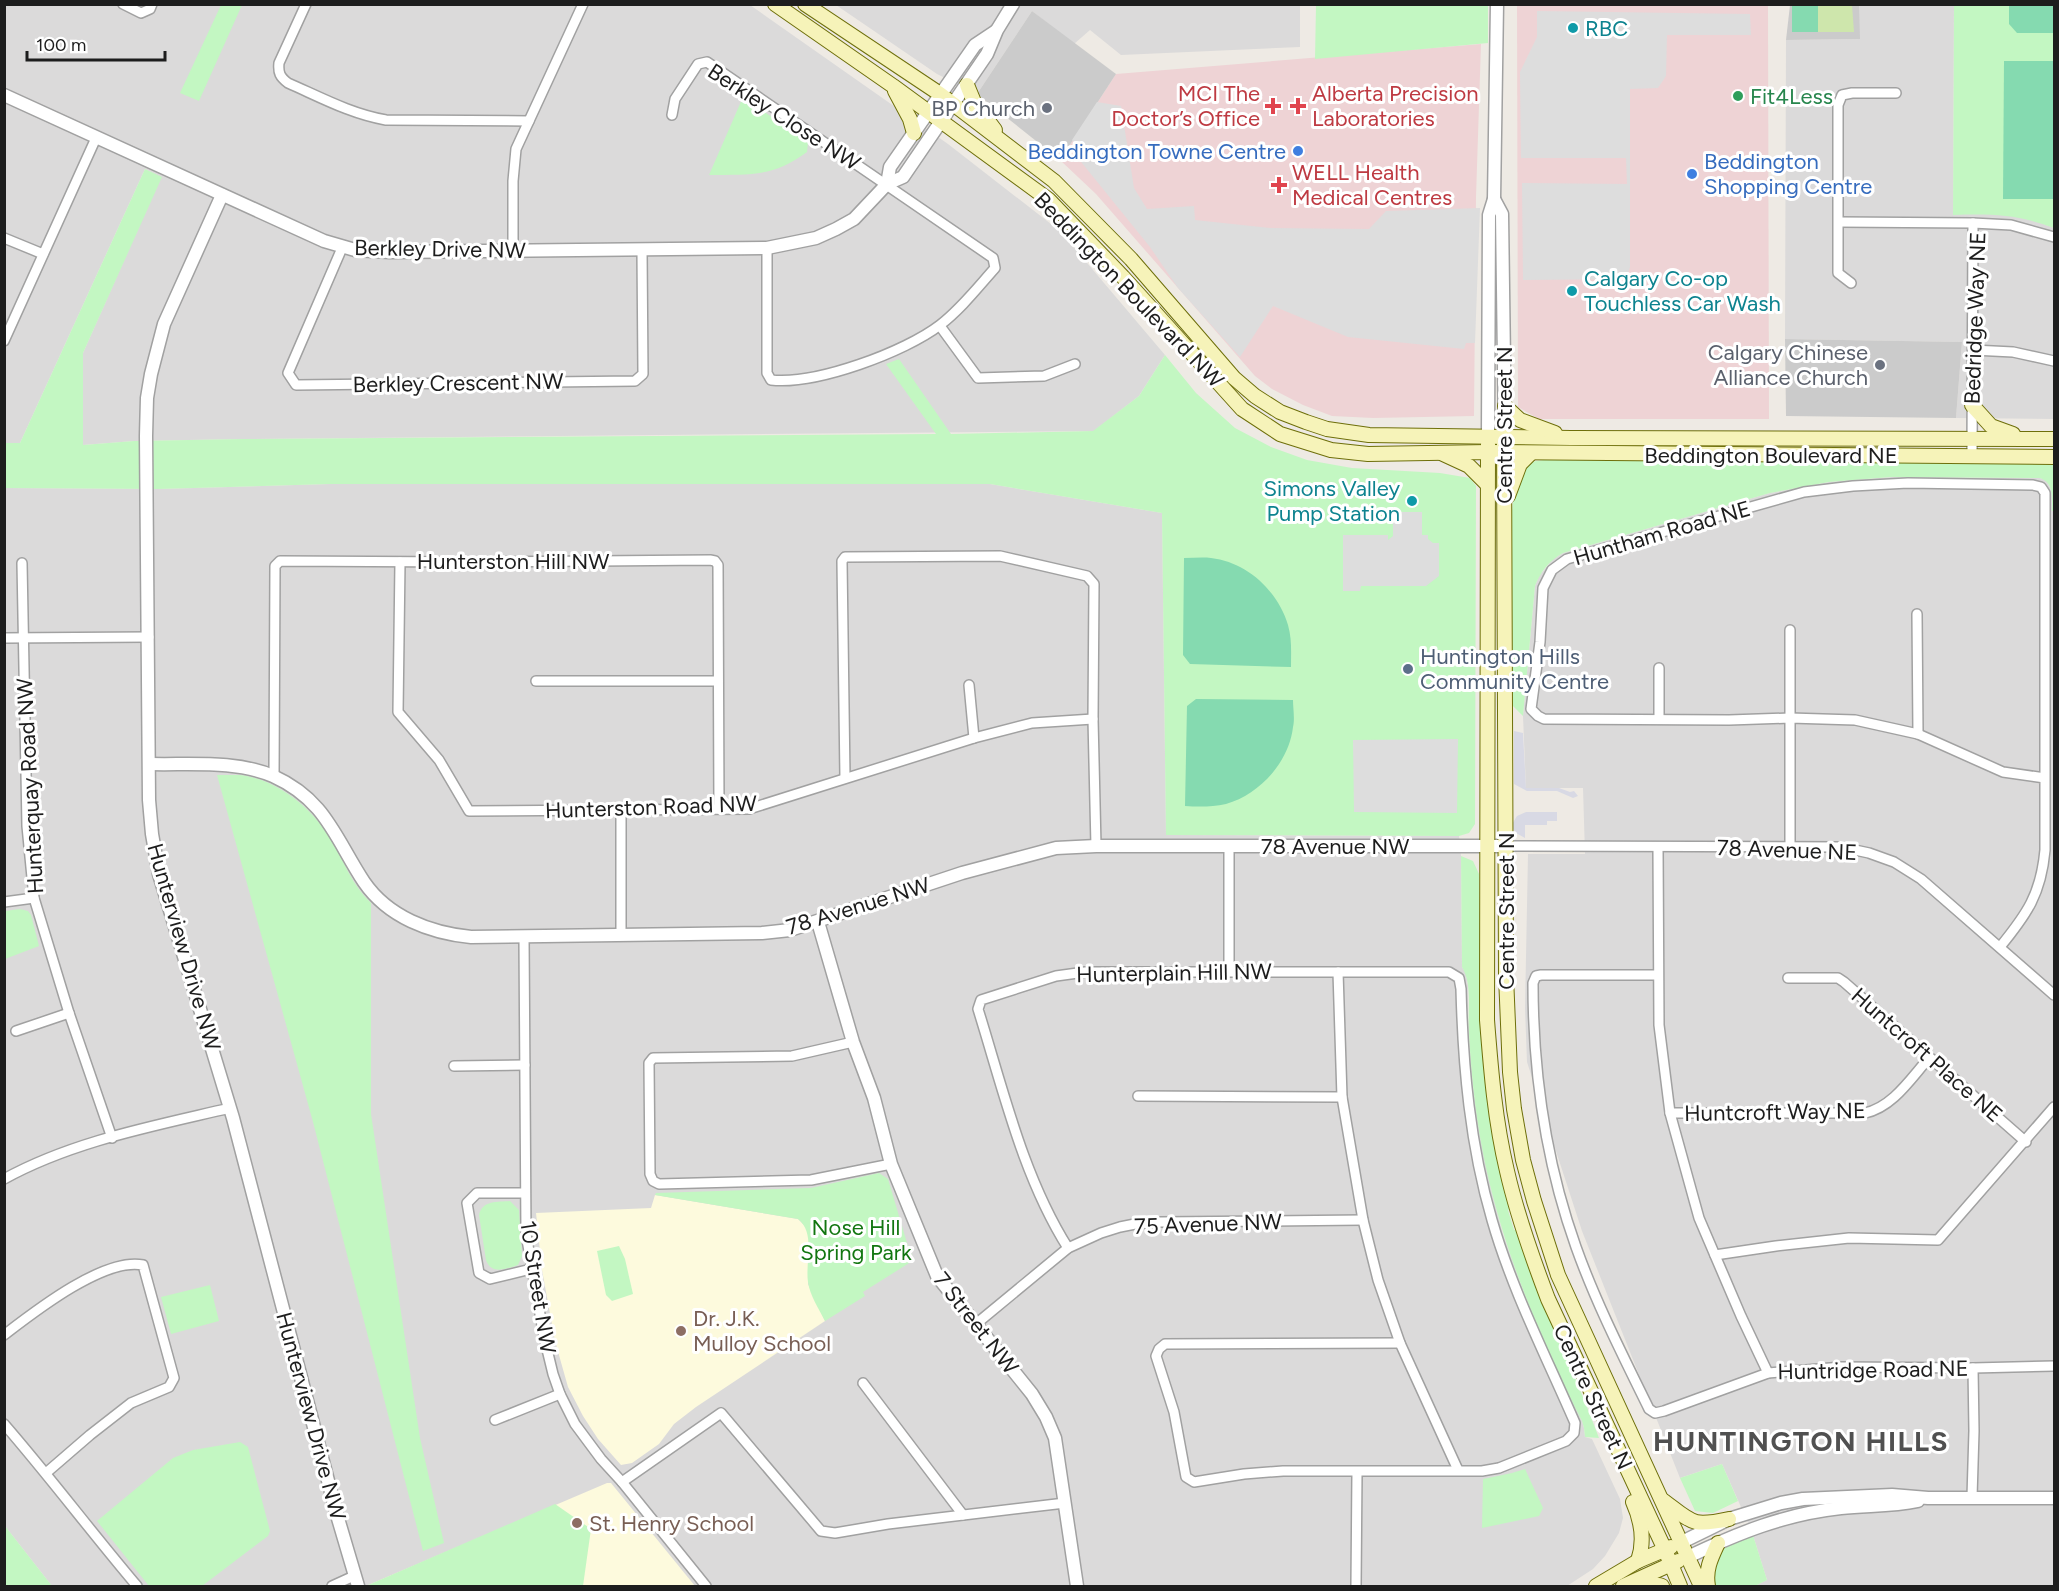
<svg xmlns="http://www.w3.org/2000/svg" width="2059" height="1591" viewBox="0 0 2059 1591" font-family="Figtree,sans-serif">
<rect width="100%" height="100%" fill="#eeeae4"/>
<!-- residential -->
<g fill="#dbdada">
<path d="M4 5H750L948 144 1060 231 1165 355 1139 396 1094 431 243 439 134 441 83 445V353L161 177 145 169 20 443H5Z"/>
<path d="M836 5H1300V47L1121 55 1090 30 1074 44 1032 11 977 94 937 74Z"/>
<path d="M1859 5H1954L1953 214H2001L2028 218 2054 228V419L1956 418 1962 342 1785 339 1786 40 1859 39Z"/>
<path d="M1891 477 2040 478 2046 480 2052 491V510L2054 511V1586H1755L1767 1580 1752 1532 1722 1464 1680 1478 1582 1231 1527 1062 1525 1008 1528 854H1585L1583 788H1526L1523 716 1535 586 1539 576 1553 559 1563 553 1770 493 1829 482Z"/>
<path d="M330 484H990L1162 513 1166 835 1459 836 1461 856 1462 967 1466 973 1468 986V1032L1473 1089 1491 1189 1503 1234 1526 1298 1582 1421 1584 1428 1585 1437 1592 1439 1620 1499 1623 1518 1619 1533 1605 1556 1593 1569 1567 1586H52L5 1526V488L158 489Z"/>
</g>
<!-- commercial -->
<g fill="#eed3d5">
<path d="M1517 5H1768L1769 419H1539L1518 407Z"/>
<path d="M1481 44 1476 197 1474 416 1373 418 1332 416 1303 405 1272 389 1255 376 1096 194 1060 160 1116 74Z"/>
</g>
<!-- education -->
<g fill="#fdfadd">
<path d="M655 1195 798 1219 806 1227 809 1235 808 1284 825 1321 696 1407 674 1424 659 1444 632 1463 621 1465 598 1439 583 1416 568 1387 555 1341 542 1270 536 1213 651 1208Z"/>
<path d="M607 1483H611L695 1586H366Z"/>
</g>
<!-- religious -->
<g fill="#cbcbcb">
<path d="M1790 5H1859L1860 39 1786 40Z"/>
<path d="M1032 11 1116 74 1060 160 977 94Z"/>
<path d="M1785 339 1962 342 1956 418 1786 416Z"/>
</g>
<!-- grass -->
<path fill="#cee6ac" d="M1818 5H1852L1854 32H1818Z"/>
<!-- park -->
<g fill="#c3f7c2">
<path d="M221 5H242L199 101 180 93Z"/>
<path d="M1316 5H1488V43L1315 59Z"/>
<path d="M1954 5H2054V228C2015 214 1994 214 1953 215Z"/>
<path d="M743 97 808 142 807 152C772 178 749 174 709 175Z"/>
<path d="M145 169 162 177 83 353V445L134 441 243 439 936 434 886 364 899 359 951 434 1093 431 1139 396 1165 355 1196 393 1235 428 1271 447 1307 460 1352 468 1440 473 1470 478 1476 486 1475 824 1469 833 1459 836 1166 835 1162 513 990 484H330L158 489 5 488 4 443H20Z"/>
<path d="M1562 460 2054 463V511H2052C2052 497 2054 483 2040 478L1891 477 1829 482 1770 493 1563 553C1549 561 1541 571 1535 586L1523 716 1512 705 1509 695C1509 654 1502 497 1523 469 1531 458 1550 460 1562 460Z"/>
<path d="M217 775C225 775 233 775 240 775 278 779 313 809 332 840 344 862 352 885 371 903V1114L420 1438 444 1543 423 1551 313 1122Z"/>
<path d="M1461 856 1473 861 1479 874 1482 1030 1486 1086 1495 1146 1510 1209 1508 1210 1514 1230H1517C1540 1301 1573 1368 1599 1438L1585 1437 1584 1428 1582 1421C1538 1335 1500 1243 1482 1148 1475 1110 1471 1072 1469 1034 1467 1013 1473 985 1462 967Z"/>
<path d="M20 909 28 911 31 915 39 946 5 959V911Z"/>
<path d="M879 1173 888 1179 907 1243 914 1260 863 1292 865 1296 825 1321C819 1309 810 1296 808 1282 805 1262 816 1233 798 1219L655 1195 656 1193 811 1188Z"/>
<path d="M510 1201 519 1210 522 1256 518 1265C506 1269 491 1275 486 1260L479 1215C482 1200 498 1202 510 1201Z"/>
<path d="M619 1246 625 1259 633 1294 612 1301 606 1295 597 1251Z"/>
<path d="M210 1285 219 1321 171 1334 161 1297Z"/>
<path d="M240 1442 248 1447 270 1531 268 1536 202 1586H149L97 1521 173 1458 193 1450Z"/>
<path d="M1722 1464 1738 1501 1713 1513 1695 1511 1680 1478Z"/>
<path d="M1525 1469 1543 1508 1539 1516 1482 1528 1483 1479 1512 1473Z"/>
<path d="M555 1504 591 1529 583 1586H366Z"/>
<path d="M4 1526H5L52 1586H5Z"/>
<path d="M1752 1532 1767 1580 1755 1586H1712L1710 1578 1722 1547Z"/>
</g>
<!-- pitch -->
<g fill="#85dab0">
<rect x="1792" y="5" width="26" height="27"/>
<path d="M2009 5H2054V33H2017L2009 24Z"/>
<path d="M2004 61H2054V199H2003Z"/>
<path d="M1184 558C1193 558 1203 557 1211 558 1247 562 1278 591 1288 625 1292 639 1291 652 1291 667L1190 664 1183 655Z"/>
<path d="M1196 699 1293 700C1293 708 1295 719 1293 727 1289 762 1260 794 1226 804 1212 807 1199 807 1185 806L1187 706Z"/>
</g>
<!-- parking -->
<g fill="#ddd">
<path d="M1537 11 1750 14 1751 35H1667L1666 76 1658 88 1630 89V267L1626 279 1523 280 1522 183 1627 184 1626 158H1521L1520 72 1537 37Z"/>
<path d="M1097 102 1121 106 1134 188 1147 209 1194 206 1195 220 1270 228 1369 229 1386 211 1480 208 1475 343H1466L1464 349 1348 337 1273 306 1240 357 1178 288 1150 247 1073 152 1076 144 1072 140Z"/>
<path d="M1393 512H1422V535H1428V539L1433 543H1439V576L1426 586H1361L1360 591H1343V535H1388V540L1393 536Z"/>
<path d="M1458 739 1457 813 1354 812 1353 740Z"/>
</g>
<!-- plaza -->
<g fill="#d8d9e4">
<path d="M1514 731 1523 733 1526 788H1559L1570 792 1574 791 1578 796 1573 798 1557 791H1527L1514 784Z"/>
<path d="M1526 812H1557V821H1547V825H1525V838L1516 833 1511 826 1517 816Z"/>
</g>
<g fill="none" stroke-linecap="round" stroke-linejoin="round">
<defs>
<g id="minor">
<path d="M123 4 141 13 150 9 152 4"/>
<path d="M306 4 279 63C278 73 280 77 288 83 320 97 351 114 386 120L529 121"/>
<path d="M672 115 675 99 698 64 707 62 993 258 995 268C978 287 961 309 940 325 905 352 816 385 771 380L767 373V248"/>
<path d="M1839 222 1973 223"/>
<path d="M4 238 43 254"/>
<path d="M342 248 288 373 296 385 635 381 643 374 642 250"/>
<path d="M513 250V181L516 149 583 4"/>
<path d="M1851 283 1838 273V105L1842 95 1852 93H1896"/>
<path d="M940 326 978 378 1044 376 1075 364"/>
<path d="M4 341 96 138"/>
<path d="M1973 350 2013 352 2054 361"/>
<path d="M1972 456 1973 223 2011 225 2054 237"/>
<path d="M400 562 398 712 439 760 469 811 749 809 974 738 1032 723 1093 719"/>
<path d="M22 563 27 826 34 898 69 1013 112 1138"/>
<path d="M1917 614 1918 734"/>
<path d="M4 638 149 637"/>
<path d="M536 681H718"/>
<path d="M969 685 974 738"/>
<path d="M1659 718V668"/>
<path d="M274 777 275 566 280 561 462 562 710 560 715 561 718 565 719 809"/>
<path d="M845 778 842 561 845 557 1000 556 1087 576 1094 584 1093 719 1096 846"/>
<path d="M621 810V935"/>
<path d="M1506 846 1841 847 1869 853 1894 862 1921 879 2054 995"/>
<path d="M1790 846V630"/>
<path d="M1229 847V971"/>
<path d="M1658 848 1659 1025 1670 1113 1699 1218 1741 1316 1768 1373"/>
<path d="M4 902 34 898"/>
<path d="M524 937 526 1234 544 1337 553 1374 560 1394 575 1424 601 1459 622 1482 706 1586"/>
<path d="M2000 947C2027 914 2041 894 2045 850V493L2041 487 2033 485 1908 483 1853 486 1804 492 1567 559 1552 570 1543 588 1540 642 1531 709 1538 716 1544 719 1729 720 1790 718 1855 720 1918 734 2003 772 2045 778"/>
<path d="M1338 972 1342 1097 1363 1220 1378 1280 1400 1343 1458 1470"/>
<path d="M1658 975H1541L1536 976 1533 983C1533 1073 1546 1163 1576 1247 1596 1303 1623 1356 1649 1409L1655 1413 1664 1411 1768 1373 1842 1367 1973 1368 2054 1366"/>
<path d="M1788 978H1838L1844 982 2026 1142"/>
<path d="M16 1031 69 1013"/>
<path d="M853 1042 792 1056 653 1058 649 1063 650 1174 653 1181 659 1184 811 1180 891 1164"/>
<path d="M454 1066 525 1065"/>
<path d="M1138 1096 1342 1097"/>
<path d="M1670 1113H1865C1893 1107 1911 1078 1929 1058"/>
<path d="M4 1179C73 1141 154 1126 230 1108"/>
<path d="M525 1193H477L467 1203 479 1273 490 1279 531 1269"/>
<path d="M1068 1248C1023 1177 1003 1089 978 1009L981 1000 1056 976 1085 972H1449L1459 978 1461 989C1463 1067 1470 1145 1492 1220 1512 1290 1546 1356 1575 1423L1574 1433 1566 1441 1499 1468 1482 1471H1283L1244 1474 1194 1482 1186 1477 1174 1412 1156 1356 1159 1349 1165 1344 1400 1343"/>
<path d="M1715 1255 1776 1246 1849 1238 1938 1240 2054 1107"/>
<path d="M976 1324 1068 1248 1101 1233 1120 1227 1135 1224 1161 1222 1363 1220"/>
<path d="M4 1335C34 1312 104 1257 143 1265L174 1378 169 1387 131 1403 90 1435 46 1473"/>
<path d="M863 1383 963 1515"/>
<path d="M495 1420 560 1394"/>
<path d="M4 1424C50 1477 92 1533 137 1586"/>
<path d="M622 1482 721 1413 821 1531 835 1533 888 1524 1065 1503"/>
<path d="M1972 1497 1974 1431 1973 1368"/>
<path d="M332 1586 354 1576"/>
<path d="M1356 1586 1357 1472"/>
</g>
<g id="tertiary">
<path d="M4 95 324 241 355 250 390 252 767 248 816 238 836 229 854 219 887 184 903 177 987 54 997 30 1013 4"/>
<path d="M887 184 890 167 975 45 996 31"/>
<path d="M222 195 164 324 151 374 147 398 146 436 149 800 152 834 159 874 233 1118 337 1515 358 1586"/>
<path d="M1494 199 1502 214 1505 436"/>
<path d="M1488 436 1489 215 1494 199 1497 4"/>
<path d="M150 764C190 765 236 760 273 776 326 800 335 838 364 882 388 917 430 933 471 937L762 933 790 930 962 873 1056 848 1096 846H1506"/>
<path d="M818 922 853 1042 874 1098 891 1164 937 1276 1032 1394 1046 1417 1055 1438 1077 1586"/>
<path d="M1682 1542 1729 1519 1781 1503 1803 1499 1892 1495 1928 1498H2054"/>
<path d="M1688 1557C1738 1533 1785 1514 1841 1508 1869 1505 1890 1507 1918 1501"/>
</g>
<g id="secondary">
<path d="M775 4 893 86 1049 200 1123 277 1242 409 1280 434 1331 450 1368 454 1488 452 2054 457"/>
<path d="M805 4 940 94 1054 181 1131 259 1234 378 1255 396 1280 412 1306 422 1327 429 1369 435 1571 438 2054 439"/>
<path d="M967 85 974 102 995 130"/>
<path d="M895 91 910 119 914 133"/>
<path d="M1972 405 1991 426 2013 434"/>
<path d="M1505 406 1520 420 1555 433"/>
<path d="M1488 444 1487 1020C1491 1071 1495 1121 1507 1171 1517 1215 1532 1257 1548 1299L1665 1550 1680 1586"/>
<path d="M1504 444 1506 976 1510 1072 1514 1109 1523 1160 1534 1201 1558 1275 1701 1586"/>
<path d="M1443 454 1469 466 1487 484"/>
<path d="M1508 496 1520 464 1531 453"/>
<path d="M1664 1501C1693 1523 1692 1527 1729 1519"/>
<path d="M1633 1502C1642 1522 1645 1541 1638 1561"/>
<path d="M1632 1585H1659L1662 1586"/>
<path d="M1596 1586 1638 1561 1671 1547"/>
<path d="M1623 1586 1678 1561"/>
<path d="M1708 1586C1705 1570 1711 1558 1718 1543"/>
</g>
</defs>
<!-- minor casing -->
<use href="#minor" stroke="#a1a1a1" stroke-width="12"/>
<!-- tertiary casing -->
<use href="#tertiary" stroke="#a1a1a1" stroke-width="15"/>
<!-- secondary casing -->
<use href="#secondary" stroke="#6e6f0a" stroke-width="16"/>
<!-- minor -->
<use href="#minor" stroke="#fff" stroke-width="9"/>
<!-- tertiary -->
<use href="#tertiary" stroke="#fff" stroke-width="12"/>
<!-- secondary -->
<use href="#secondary" stroke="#f6f3b9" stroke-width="14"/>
</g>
<!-- markers -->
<g fill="#0f9aa8" stroke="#fff" stroke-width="2">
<circle cx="1573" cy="28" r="6"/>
<circle cx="1572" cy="291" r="6"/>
<circle cx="1412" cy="501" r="6"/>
</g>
<circle fill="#2e9e5b" stroke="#fff" stroke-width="2" cx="1738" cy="96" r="6"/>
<g fill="#e0444e" stroke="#fff" stroke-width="2">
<path d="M1270 97h6v6h6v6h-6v6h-6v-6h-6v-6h6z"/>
<path d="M1295 97h6v6h6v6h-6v6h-6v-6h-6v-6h6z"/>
<path d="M1276 176h6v6h6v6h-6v6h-6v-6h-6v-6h6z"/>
</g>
<g fill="#6b7280" stroke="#fff" stroke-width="2">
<circle cx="1047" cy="108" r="6"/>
<circle cx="1880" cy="365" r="6"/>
</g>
<g fill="#3f7fe0" stroke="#fff" stroke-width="2">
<circle cx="1298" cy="151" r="6"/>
<circle cx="1692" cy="174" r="6"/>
</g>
<circle fill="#5c6f8a" stroke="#fff" stroke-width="2" cx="1408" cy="669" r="6"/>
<g fill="#8d6e63" stroke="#fff" stroke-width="2">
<circle cx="681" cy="1331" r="6"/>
<circle cx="577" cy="1523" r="6"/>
</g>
<g text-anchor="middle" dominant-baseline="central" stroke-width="6" stroke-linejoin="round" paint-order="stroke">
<!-- culture labels -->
<g font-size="22" fill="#0d838f" stroke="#fff" text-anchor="start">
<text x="1585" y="28">RBC</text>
<text x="1584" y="278">Calgary Co-op<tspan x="1584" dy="25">Touchless Car Wash</tspan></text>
<text x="1400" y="488" text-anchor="end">Simons Valley<tspan x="1400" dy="25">Pump Station</tspan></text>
</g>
<!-- health labels -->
<g font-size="22" fill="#be3a42" stroke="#fff" text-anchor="start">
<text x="1260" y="93" text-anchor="end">MCI The<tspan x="1260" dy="25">Doctor’s Office</tspan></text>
<text x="1312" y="93">Alberta Precision<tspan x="1312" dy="25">Laboratories</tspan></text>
<text x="1292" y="172">WELL Health<tspan x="1292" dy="25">Medical Centres</tspan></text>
</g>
<!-- leisure labels -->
<g font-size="22" fill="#27864d" stroke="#fff" text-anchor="start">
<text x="1750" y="96">Fit4Less</text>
</g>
<!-- worship labels -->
<g font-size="22" fill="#5b616d" stroke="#fff" text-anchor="end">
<text x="1035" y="108">BP Church</text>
<text x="1868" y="352">Calgary Chinese<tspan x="1868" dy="25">Alliance Church</tspan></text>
</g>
<!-- street labels -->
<g font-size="22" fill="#1d1d1d" stroke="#fff">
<text transform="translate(784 117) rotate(33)">Berkley Close NW</text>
<text transform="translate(440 249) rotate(1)">Berkley Drive NW</text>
<text transform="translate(1129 290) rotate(46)">Beddington Boulevard NW</text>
<text transform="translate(1975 318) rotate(-88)">Bedridge Way NE</text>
<text transform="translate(458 383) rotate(-1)">Berkley Crescent NW</text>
<text transform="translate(1504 425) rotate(-90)">Centre Street N</text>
<text x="1771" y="455">Beddington Boulevard NE</text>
<text transform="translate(1662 533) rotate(-16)">Huntham Road NE</text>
<text x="513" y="561">Hunterston Hill NW</text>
<text transform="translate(30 786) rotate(-93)">Hunterquay Road NW</text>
<text transform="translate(651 807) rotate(-2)">Hunterston Road NW</text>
<text x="1335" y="846">78 Avenue NW</text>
<text transform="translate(1787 850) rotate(2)">78 Avenue NE</text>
<text transform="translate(858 906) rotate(-17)">78 Avenue NW</text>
<text transform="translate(1506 911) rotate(-90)">Centre Street N</text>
<text transform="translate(184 947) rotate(74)">Hunterview Drive NW</text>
<text transform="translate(1174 973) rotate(-1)">Hunterplain Hill NW</text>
<text transform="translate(1927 1055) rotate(41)">Huntcroft Place NE</text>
<text transform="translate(1775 1112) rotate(-1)">Huntcroft Way NE</text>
<text transform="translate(1208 1224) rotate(-2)">75 Avenue NW</text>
<text transform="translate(538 1287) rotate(81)">10 Street NW</text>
<text transform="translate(976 1323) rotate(52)">7 Street NW</text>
<text transform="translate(1873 1370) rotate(-1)">Huntridge Road NE</text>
<text transform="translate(1593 1397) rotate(65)">Centre Street N</text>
<text transform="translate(311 1416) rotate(75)">Hunterview Drive NW</text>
</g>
<!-- shop labels -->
<g font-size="22" fill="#366cbe" stroke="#fff" text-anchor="end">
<text x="1286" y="151">Beddington Towne Centre</text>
<text x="1704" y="161" text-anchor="start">Beddington<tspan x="1704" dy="25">Shopping Centre</tspan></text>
</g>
<!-- service labels -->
<g font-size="22" fill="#4e5e75" stroke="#fff" text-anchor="start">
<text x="1420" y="656">Huntington Hills<tspan x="1420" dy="25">Community Centre</tspan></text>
</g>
<!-- park labels -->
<g font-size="22" fill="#127610" stroke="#fff">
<text x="856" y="1227">Nose Hill<tspan x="856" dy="25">Spring Park</tspan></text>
</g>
<!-- education labels -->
<g font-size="22" fill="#785e54" stroke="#fff" text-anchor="start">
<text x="693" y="1318">Dr. J.K.<tspan x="693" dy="25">Mulloy School</tspan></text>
<text x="589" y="1523">St. Henry School</text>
</g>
<!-- district labels -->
<g font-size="28" font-weight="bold" letter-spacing="1.5" fill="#505050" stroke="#fff">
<text x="1801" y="1441">HUNTINGTON HILLS</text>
</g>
</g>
<!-- border -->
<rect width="2059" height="1591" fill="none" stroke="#1d1d1d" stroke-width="12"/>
<!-- scale -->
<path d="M27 51v9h138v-9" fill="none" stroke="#1d1d1d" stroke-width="3"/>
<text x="36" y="51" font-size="18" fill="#1d1d1d" stroke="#ffffff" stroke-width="4.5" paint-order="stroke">100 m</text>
</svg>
